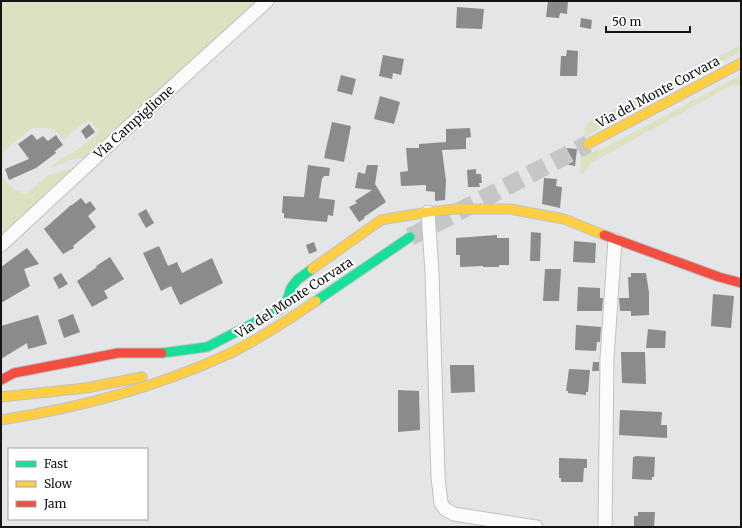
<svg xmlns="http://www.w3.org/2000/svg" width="742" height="528" viewBox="0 0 742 528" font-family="Merriweather,serif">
<rect width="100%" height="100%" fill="#e3e5e7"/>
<!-- green -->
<g fill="#dce1c2">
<path d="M1 1H254L256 7 88 158 74 159 52 167 61 158 77 150 100 132 90 121 83 123 63 140 55 130 45 128H32L5 150 1 154Z"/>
<path d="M741 45V51L615 119 584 138 592 153 598 149 599 151 741 75V85H732L602 157 590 164 581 176C578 164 584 138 586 125L590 121 667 83Z"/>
<path d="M73 168H78L1 236V175C5 183 17 192 26 194L48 175Z"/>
</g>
<!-- building -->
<g fill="#8b8b8c">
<path d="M548 1H568L567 14 560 13 559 18 546 17Z"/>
<path d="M457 7 484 9 482 29 456 28Z"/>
<path d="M581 18 592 20 591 29 580 27Z"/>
<path d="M567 50 578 51 577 76H560L561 56H566Z"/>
<path d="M383 55 404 59 401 75 393 73 392 79 379 76Z"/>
<path d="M341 75 356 79 352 95 337 91Z"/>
<path d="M380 96 400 102 394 124 374 119Z"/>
<path d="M332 122 351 126 344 162 324 158Z"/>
<path d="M89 124 95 132 86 139 81 131Z"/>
<path d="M470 128 471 137 466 138V149L442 150 446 181 445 200 435 201V192L426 191V185L401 186 400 172 408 171 406 148H419V144L446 142V129Z"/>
<path d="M32 134 37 140 43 136 48 141 56 135 63 145 55 151 56 153 36 168 9 180 5 169 29 159 18 144Z"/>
<path d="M566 148 577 149 575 166 565 164Z"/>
<path d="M308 165 330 168 329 176H324L323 178H322L319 198 335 200 333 216 328 215 327 222 284 218V213H282L283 196 304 197Z"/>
<path d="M367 165H378L375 184 386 202 364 217 365 218 359 222 349 207 357 203 355 201 372 190 355 188 358 172 365 174Z"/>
<path d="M476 169V174H481L482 183H479L480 187H468L467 170Z"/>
<path d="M544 178 557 179 556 186 562 187 560 208 542 204Z"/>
<path d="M81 198 86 204 90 201 96 209 88 216 96 227 73 246 74 248 63 254 44 229 71 205H72Z"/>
<path d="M146 209 154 223 146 228 138 214Z"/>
<path d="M531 232 541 233 540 261H530Z"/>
<path d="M497 235V238H509V265H499V267H483V266L460 267V255H456V238Z"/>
<path d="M574 241 596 243 595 263 573 262Z"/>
<path d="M314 242 317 251 309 254 306 245Z"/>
<path d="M159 246 168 266 177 262 182 273 212 258 223 283 180 305 171 286 161 291 143 253Z"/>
<path d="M27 248 39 264 24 269 30 286 1 303V267Z"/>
<path d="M110 257 124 279 104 291 108 298 92 307 77 281 97 267 96 266Z"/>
<path d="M545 269H561L559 301H543Z"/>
<path d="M61 273 68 284 59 289 53 278Z"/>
<path d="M631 273H646L649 293V315L631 316V311H620L619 298H629L628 277H631Z"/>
<path d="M578 287 600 288V298H603L602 311H577Z"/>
<path d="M713 294 734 296 731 328 711 326Z"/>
<path d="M73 314 80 332 64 338 58 320Z"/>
<path d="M38 315 47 344 28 349 27 343 1 359V326Z"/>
<path d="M576 325 601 327 600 342H597L596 351 575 350Z"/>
<path d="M648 329 666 331 665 348H646Z"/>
<path d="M621 352H645L646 384 622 383Z"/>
<path d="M593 362H599V371H592Z"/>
<path d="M450 365H474L475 392 451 393Z"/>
<path d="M569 369 590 370 588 392H586V395L568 393V391H566Z"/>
<path d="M398 390 419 391 420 430 398 432Z"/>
<path d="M620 410 662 412 661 425H667V438L619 435Z"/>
<path d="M635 456 655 457 654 477H652V480L632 479 633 457H635Z"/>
<path d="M559 458 587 459V468H584L583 482H561V478H559Z"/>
<path d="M638 512H655L654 527H634V516H638Z"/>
</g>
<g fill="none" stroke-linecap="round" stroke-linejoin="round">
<!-- secondary-tunnel -->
<path stroke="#c4c6c8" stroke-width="18" stroke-dasharray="18 9" stroke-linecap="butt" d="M410 237 588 144"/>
<defs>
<g id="street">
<path d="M428 212 432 272 438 477 441 503 445 509 454 514 536 527"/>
<path d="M1 245 126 129 267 1"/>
<path d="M605 527 607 358 615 240"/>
</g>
<g id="fast">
<path d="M316 301 410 237"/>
<path d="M162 353 207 347 279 310 287 300 291 288 297 280 312 269"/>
</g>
<g id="slow">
<path d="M588 144 741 63"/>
<path d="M312 269 381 220 428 212 456 209H510L564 219 604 235"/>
<path d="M1 397 86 388 142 377"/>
<path d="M1 420C78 408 151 389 222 357 255 342 287 321 316 301"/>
</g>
<g id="jam">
<path d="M604 235 719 277 741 283"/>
<path d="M1 380 14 373 118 353H162"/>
</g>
</defs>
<!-- street casing -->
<use href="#street" stroke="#c0c1c2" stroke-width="15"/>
<!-- fast casing -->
<use href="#fast" stroke="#c0c1c2" stroke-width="11"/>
<!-- slow casing -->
<use href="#slow" stroke="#c0c1c2" stroke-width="11"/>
<!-- jam casing -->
<use href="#jam" stroke="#c0c1c2" stroke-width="11"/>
<!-- street -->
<use href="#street" stroke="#fbfbfb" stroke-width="13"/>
<!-- fast -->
<use href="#fast" stroke="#16e098" stroke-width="9"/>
<!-- slow -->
<use href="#slow" stroke="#ffcf43" stroke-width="9"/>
<!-- jam -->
<use href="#jam" stroke="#f24e42" stroke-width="9"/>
</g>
<g text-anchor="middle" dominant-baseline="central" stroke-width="4" stroke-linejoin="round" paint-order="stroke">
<!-- street labels -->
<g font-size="13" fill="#141516" stroke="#fff">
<text transform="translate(658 92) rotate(-28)">Via del Monte Corvara</text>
<text transform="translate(134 122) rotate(-42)">Via Campiglione</text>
<text transform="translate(294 298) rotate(-33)">Via del Monte Corvara</text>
</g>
</g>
<!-- border -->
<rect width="742" height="528" fill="none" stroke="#141516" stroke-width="4"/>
<!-- legend -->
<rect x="8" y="448" width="140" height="72" fill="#ffffff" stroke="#a1a1a2"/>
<rect x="16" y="461" width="20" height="6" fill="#16e098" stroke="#a1a1a2"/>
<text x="44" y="468" font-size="12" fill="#141516">Fast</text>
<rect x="16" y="481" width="20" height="6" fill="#ffcf43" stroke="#a1a1a2"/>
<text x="44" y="488" font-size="12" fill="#141516">Slow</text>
<rect x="16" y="501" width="20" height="6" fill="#f24e42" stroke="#a1a1a2"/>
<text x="44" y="508" font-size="12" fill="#141516">Jam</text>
<!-- scale -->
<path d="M606 26v6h84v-6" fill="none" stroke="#141516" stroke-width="2"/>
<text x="612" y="26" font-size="12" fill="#141516" stroke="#ffffff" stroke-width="3" paint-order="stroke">50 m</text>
</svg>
